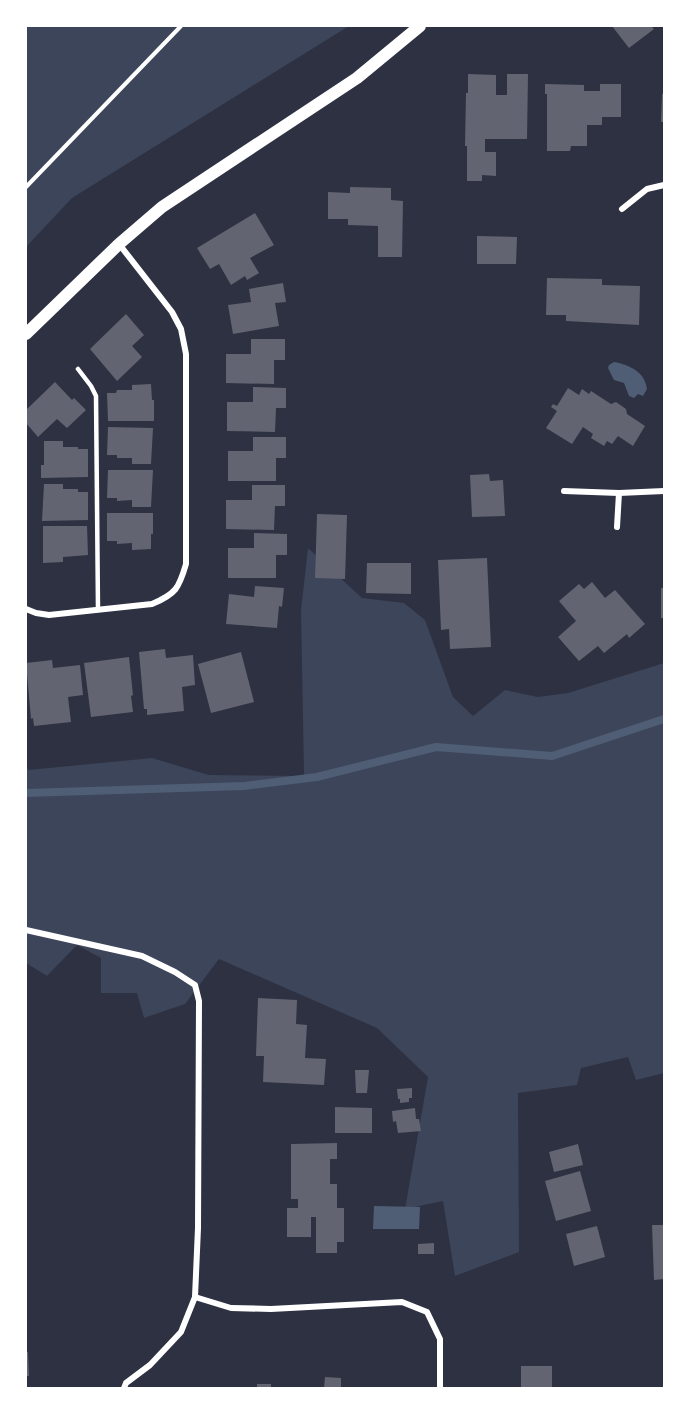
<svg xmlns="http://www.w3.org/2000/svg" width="690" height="1414" viewBox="0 0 690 1414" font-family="Raleway,sans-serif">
<rect width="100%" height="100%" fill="#2d3142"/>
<!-- green -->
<g fill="#3c4559">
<path d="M26 26H349L72 198 26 247Z"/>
<path d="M308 548 362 598 404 603 425 620 453 697 473 716 505 690 538 697 568 693 664 663V1073L636 1080 628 1057 581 1068 577 1085 518 1093 519 1252 455 1276 443 1201 405 1209 428 1077 377 1028 219 959 185 1004 144 1018 137 993H101V958L77 945 47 976 26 963V765L28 770 152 758 209 775 304 776 301 610Z"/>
</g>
<!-- water -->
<g fill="#4f5d75">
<path d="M614 362C630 365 645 372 647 389L643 396 638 394 634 398 629 396 624 383 614 380 608 368 609 365Z"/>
<path d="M374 1206 420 1207 419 1229H373Z"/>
</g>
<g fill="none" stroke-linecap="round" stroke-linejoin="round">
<!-- stream -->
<path stroke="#4f5d75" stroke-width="8" d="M26 793 244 786 317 777 436 747 552 756 664 719"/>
</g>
<!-- building -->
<g fill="#626471">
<path d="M612 26H651L654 29 629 48Z"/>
<path d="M468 74 496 75V95H507V74H528L527 139H485V152H496V176L482 175V181H467V146H465L466 93H468Z"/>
<path d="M545 84 584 85V91H600V84H621V117H602V125H587V146H571L570 151H547V94H545Z"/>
<path d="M662 94H664V122H661Z"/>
<path d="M350 187 391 188V200L403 201 402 257H378V226L348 225V219H328V192L350 193Z"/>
<path d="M255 213 274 245 250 258 259 273 247 280 245 276 231 285 219 264 210 269 197 248Z"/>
<path d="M477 236 517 237 516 264H477Z"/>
<path d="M547 278 602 279V285L640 286 639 325 566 321V315H546Z"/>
<path d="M283 283 286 302 275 303 279 326 233 334 228 305 251 302 249 289Z"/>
<path d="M126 314 144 335 132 346 142 357 117 381 90 349Z"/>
<path d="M251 339H285V360H274V384L226 383V354H251Z"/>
<path d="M55 382 72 400 74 398 86 410 67 428 57 419 38 437 26 423V410Z"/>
<path d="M151 384 152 400H154V421H108L107 393H116L117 390H132V385Z"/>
<path d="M253 387 286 388V408H276L275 432 227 431V402H253Z"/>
<path d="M568 388 579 395 582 389 589 394 591 391 611 404 616 402 626 409 627 414 645 426 633 446 618 436 612 444 607 441 604 446 591 438 593 434 583 427 572 444 546 428 557 411 551 407 553 404 557 406Z"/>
<path d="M108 427 153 428 151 464H132V458H117V455H107Z"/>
<path d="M253 437H286V458H276V481H228V451H253Z"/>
<path d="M44 441H63V447H78V449H88V477L41 478V465H44Z"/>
<path d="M108 470H153L151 507H132V500L117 501V498H107Z"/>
<path d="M489 474 490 481 503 480 505 516 472 517 470 475Z"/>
<path d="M44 484H63V489H78V492H88V520L42 521Z"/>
<path d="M252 485H285V506H275L274 530 226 529V500H252Z"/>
<path d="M107 513H153V534H151V549L132 550V543L117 544V541H107Z"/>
<path d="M317 514 347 515 345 579 315 578Z"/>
<path d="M43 526H87L88 555 63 557V562L43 563Z"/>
<path d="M254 533 287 534V555H276V578H228V548H254Z"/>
<path d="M487 558 491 647 450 649 449 629 441 630 438 560Z"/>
<path d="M367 563H411V594L366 593Z"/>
<path d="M592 582 605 598 615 590 645 624 629 638 627 634 604 653 598 646 579 661 558 637 576 621 559 601 579 584 584 589Z"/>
<path d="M255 586 284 588 282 607 279 606 277 628 226 624 229 594 254 597Z"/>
<rect x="661" y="588" width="3" height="30"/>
<path d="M165 649 166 658 193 655 195 685 182 687 184 711 147 715V709H144L139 652Z"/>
<path d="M241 652 254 702 211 713 198 664Z"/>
<path d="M129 657 133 695 131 696 133 712 91 717 84 663Z"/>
<path d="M52 660 53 668 80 665 83 695 68 697 71 722 34 726 33 718 31 719 26 663Z"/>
<path d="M258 998 297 1000 296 1024 307 1025 305 1058 326 1059 324 1085 263 1082 264 1056H256Z"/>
<path d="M355 1070H369L367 1093H356Z"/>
<path d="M412 1088V1098H409V1102L400 1103V1099H398L397 1089Z"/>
<path d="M335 1107 372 1108V1133H335Z"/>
<path d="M415 1108 416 1119H419L421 1131 398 1133 396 1121 393 1122 392 1111Z"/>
<path d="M337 1143V1159H330V1184H337V1208H344V1242H337V1253H316V1217H311V1237H287V1208H298V1199H291V1144Z"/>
<path d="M578 1144 583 1165 554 1172 549 1152Z"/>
<path d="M580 1171 591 1211 556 1221 545 1181Z"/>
<path d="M652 1225H664V1279L654 1280Z"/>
<path d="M597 1226 605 1257 574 1266 566 1234Z"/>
<path d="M434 1243V1254H418V1244Z"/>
<path d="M26 1352H28L29 1376H26Z"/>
<rect x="521" y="1366" width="31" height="22"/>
<path d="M325 1377 341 1378V1388H324Z"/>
<rect x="257" y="1384" width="14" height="4"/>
</g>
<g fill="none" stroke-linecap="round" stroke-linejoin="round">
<!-- path -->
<path stroke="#fff" stroke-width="4" d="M26 187 181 26"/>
<!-- service -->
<path stroke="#fff" stroke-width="4.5" d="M78 369 91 386 96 396 98 610"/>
<!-- minor -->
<g stroke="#fff" stroke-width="6">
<path d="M622 209 647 189 664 185"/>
<path d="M564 491 619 493 664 491"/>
<path d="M617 527 619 493"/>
<path d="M26 609 36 613 49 615 152 604C176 594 179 588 186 564V354L181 329 172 312 119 244"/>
<path d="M26 930 142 956 175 972 195 985 199 1001 198 1228 195 1297 181 1332 150 1365 126 1383 124 1388"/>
<path d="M195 1297 231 1308 271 1309 402 1302 427 1312 440 1339V1388"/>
</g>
<!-- secondary -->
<path stroke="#fff" stroke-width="12" d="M26 334 119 244 162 207 357 78 420 26"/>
</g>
<!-- border -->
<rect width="690" height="1414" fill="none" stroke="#ffffff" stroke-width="54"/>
</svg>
